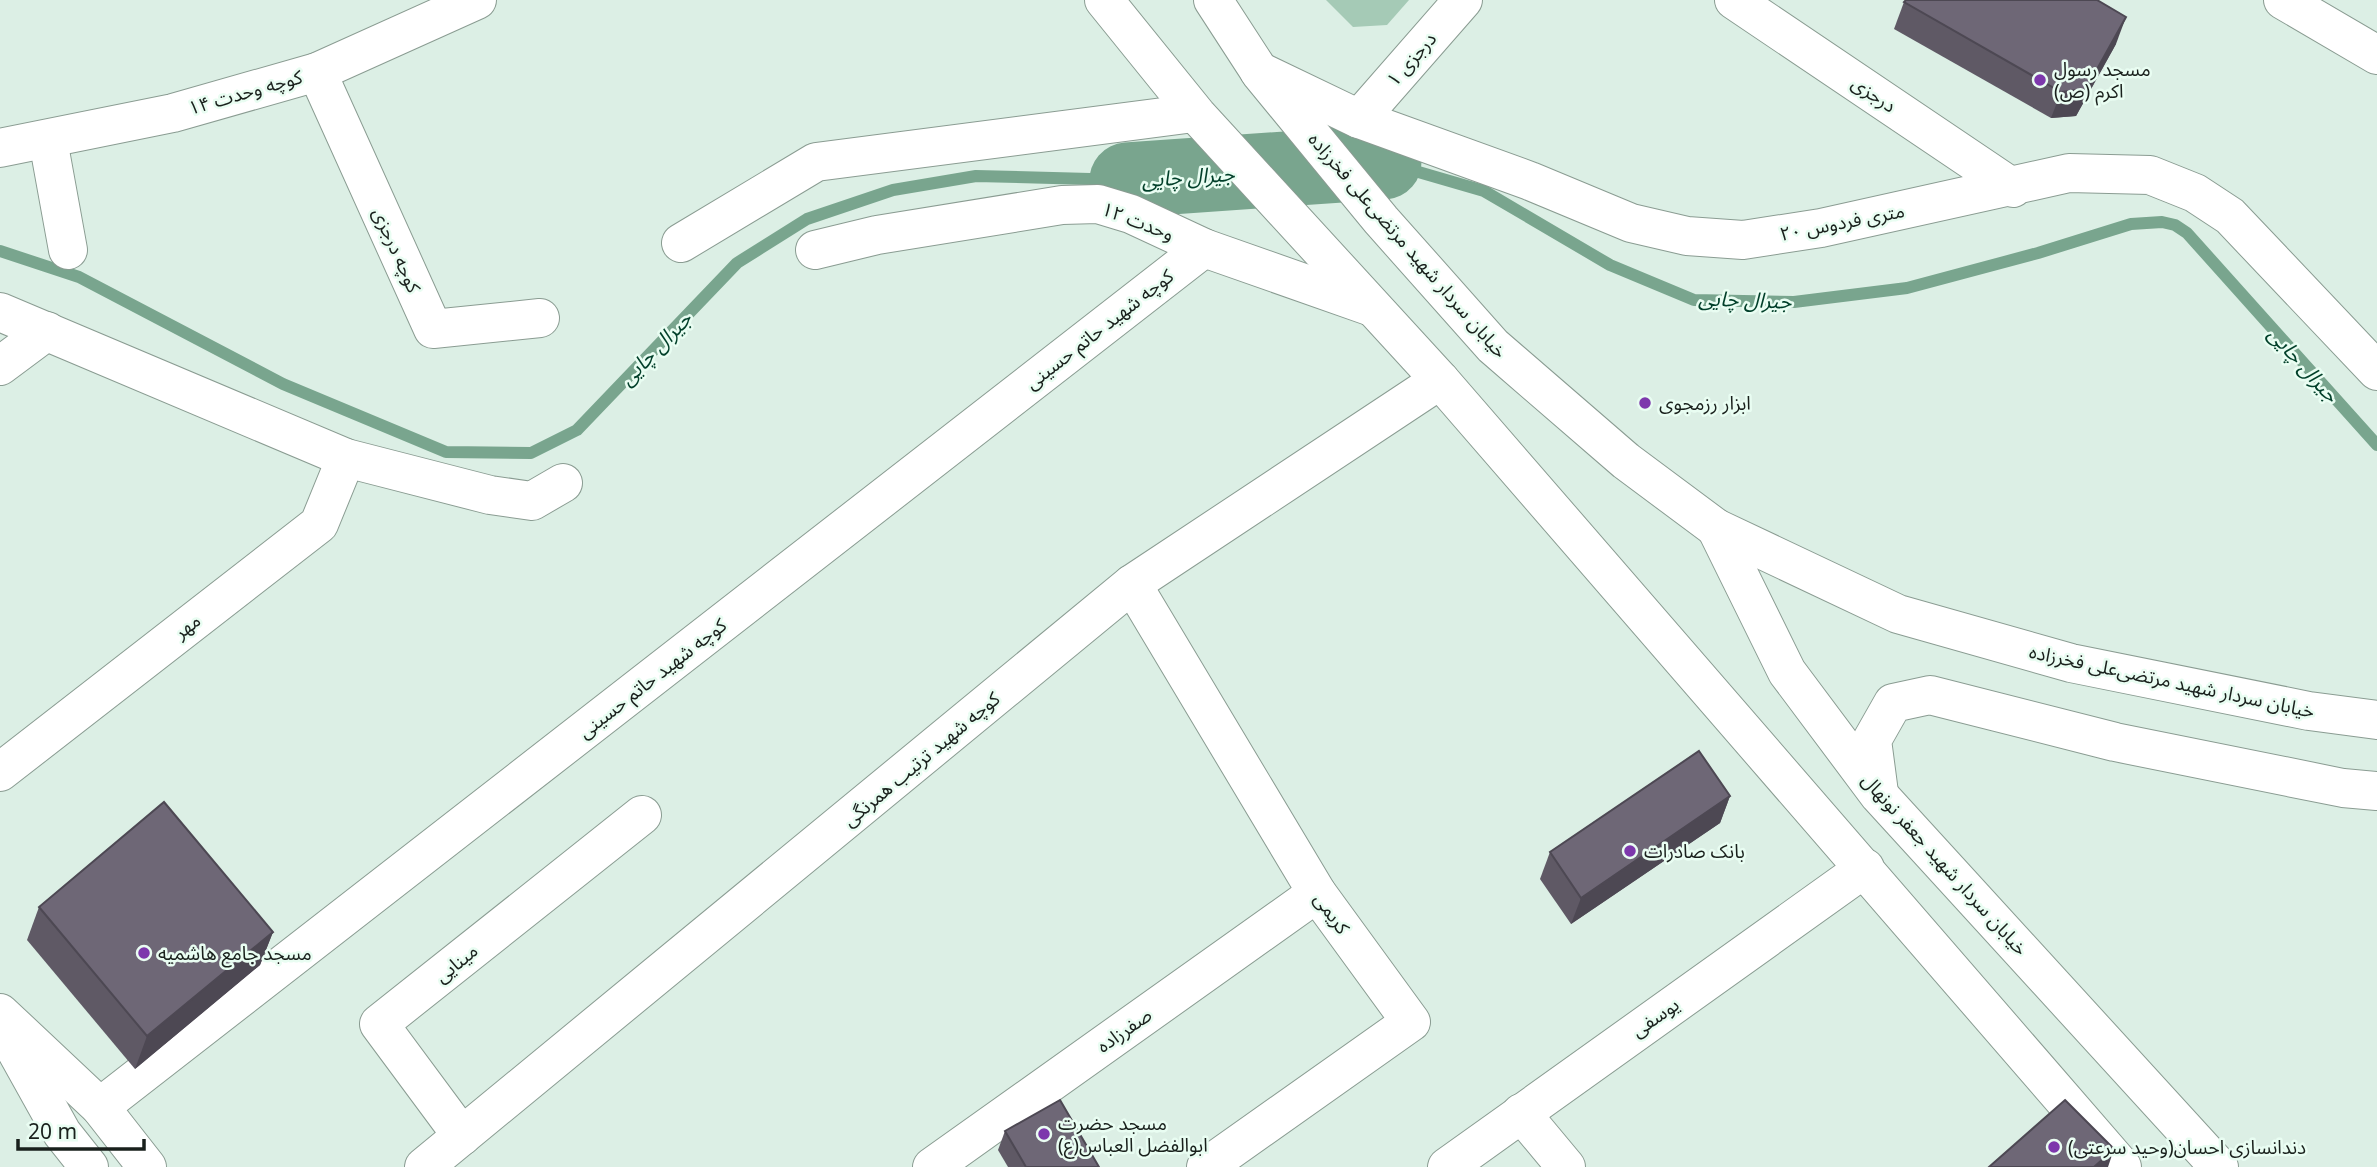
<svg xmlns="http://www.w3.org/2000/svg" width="2377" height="1167" viewBox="0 0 2377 1167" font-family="'Noto Sans','Noto Sans Arabic',sans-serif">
<rect width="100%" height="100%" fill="#dcefe5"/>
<!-- green -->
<path fill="#a5cab6" d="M1326 0H1409L1387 25 1353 27Z"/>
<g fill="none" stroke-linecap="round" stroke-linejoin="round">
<!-- stream -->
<g stroke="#79a58e" stroke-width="12">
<path d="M1384 162 1484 191 1610 265 1694 300 1794 302 1907 288 2038 253 2131 224 2162 222 2175 225 2187 233 2377 445"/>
<path d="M0 251 79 277 283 384 446 452 531 453 577 430 737 263 807 219 893 190 976 176 1127 180"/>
</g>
<!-- river -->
<path stroke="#79a58e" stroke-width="75" d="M1127 180 1384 162"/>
<defs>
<g id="minor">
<path d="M1734 0 2013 188"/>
<path d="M2283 0 2377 55"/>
<path d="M1259 71 1359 119 1530 181 1631 223 1687 236 1743 240 1821 228 2069 173 2150 175 2195 193 2230 216 2377 371"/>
<path d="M317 72 433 329 540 318"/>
<path d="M1359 119 1463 0"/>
<path d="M48 140 68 250"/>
<path d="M0 148 173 113 317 72 477 0"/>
<path d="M681 243 816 162 1194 113"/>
<path d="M815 250 877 235 1062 205 1098 204 1131 214 1204 248 1369 306"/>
<path d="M0 312 346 458 490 495 532 501 563 483"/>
<path d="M0 366 47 331"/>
<path d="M1132 584 1317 893 1411 1022 1206 1167"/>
<path d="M0 772 319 524 346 458"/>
<path d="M0 1013 100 1107 147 1167"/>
<path d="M8 1036 62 1133 89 1167"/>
<path d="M100 1107 1204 248"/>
<path d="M1521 1113 1566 1167"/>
<path d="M462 1136 379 1024 642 815"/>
<path d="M424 1167 1132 584 1440 380"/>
<path d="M932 1167 1317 893"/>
<path d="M1447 1167 1865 868"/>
</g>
<g id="major">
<path d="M1104 0 1197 115 1440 380 2122 1167"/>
<path d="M1213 0 1261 74 1381 220 1493 346 1626 461 1716 528 1898 614 2071 663 2309 711 2377 720"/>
<path d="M1716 528 1787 672 1879 795 2219 1167"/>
<path d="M1879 793 1872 740 1893 703 1930 695 2115 742 2343 788 2377 791"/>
</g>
</defs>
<!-- minor casing -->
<use href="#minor" stroke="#8a9c92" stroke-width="40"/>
<!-- major casing -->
<use href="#major" stroke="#8a9c92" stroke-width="40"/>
<!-- minor -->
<use href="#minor" stroke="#fff" stroke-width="38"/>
<!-- major -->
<use href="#major" stroke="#fff" stroke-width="38"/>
</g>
<!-- wall -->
<g fill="#5f5965">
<path d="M1904 2 2116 44 2076 116 2051 118 1894 29Z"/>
<path d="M1730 796 1720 823 1571 924 1540 879 1550 852Z"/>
<path d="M39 907 273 932 260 965 135 1069 27 940Z"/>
<path d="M1005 1131 1099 1167H1008L998 1150Z"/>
</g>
<!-- shaded-wall -->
<g fill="#4d4853">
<path d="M2126 17 2116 44 2076 116 2051 118 2061 92Z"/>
<path d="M1730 796 1720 823 1571 924 1581 898Z"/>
<path d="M273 932 260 965 135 1069 147 1036Z"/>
<path d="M2114 1149 2108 1167H2094Z"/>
</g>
<!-- building -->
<g fill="#6e6776" stroke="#4d4853" stroke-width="2">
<path d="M1906 0H2097L2126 17 2086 89 2061 92 1904 2Z"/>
<path d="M1699 751 1730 796 1581 898 1550 852Z"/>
<path d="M164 802 273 932 147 1036 39 907Z"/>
<path d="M1060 1100 1099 1167H1026L1005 1131Z"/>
<path d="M2065 1100 2114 1149 2094 1167H1989Z"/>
</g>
<!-- markers -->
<g fill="#7d38ac" stroke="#e9fdf2" stroke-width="2.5">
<circle cx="2040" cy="80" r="7"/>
<circle cx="1645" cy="403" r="7"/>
<circle cx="1630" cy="851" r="7"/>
<circle cx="144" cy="953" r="7"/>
<circle cx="1044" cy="1134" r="7"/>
<circle cx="2054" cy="1147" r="7"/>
</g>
<g text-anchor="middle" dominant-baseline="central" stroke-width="5" stroke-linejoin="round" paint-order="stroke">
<!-- street labels -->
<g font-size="19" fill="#19201c" stroke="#e9fdf2">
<text transform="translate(1411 59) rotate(-49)">درجزی ۱</text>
<text transform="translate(245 92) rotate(-16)">کوچه وحدت ۱۴</text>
<text transform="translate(1874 94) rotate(34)">درجزی</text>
<text transform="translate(1138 221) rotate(21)">وحدت ۱۲</text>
<text transform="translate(1842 222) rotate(-11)">۲۰ متری فردوس</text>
<text transform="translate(1408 245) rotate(49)">خیابان سردار شهید مرتضی‌علی فخرزاده</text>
<text transform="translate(397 250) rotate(66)">کوچه درجزی</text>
<text transform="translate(1099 329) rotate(-38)">کوچه شهید حاتم حسینی</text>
<text transform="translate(187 626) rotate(-38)">مهر</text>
<text transform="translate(652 678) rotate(-38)">کوچه شهید حاتم حسینی</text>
<text transform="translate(2172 681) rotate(12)">خیابان سردار شهید مرتضی‌علی فخرزاده</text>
<text transform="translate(921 759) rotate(-40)">کوچه شهید ترتیب همرنگی</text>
<text transform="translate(1945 864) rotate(48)">خیابان سردار شهید جعفر نونهال</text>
<text transform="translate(1332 913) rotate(54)">کریمی</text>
<text transform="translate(456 963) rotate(-39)">مینایی</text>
<text transform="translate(1655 1017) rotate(-35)">یوسفی</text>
<text transform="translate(1124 1030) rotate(-35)">صفرزاده</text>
</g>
<!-- poi labels -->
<g font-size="19" fill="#19201c" stroke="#e9fdf2" text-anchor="start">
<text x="2054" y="69">مسجد رسول<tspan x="2054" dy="22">اکرم (ص)</tspan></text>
<text x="1659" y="403">ابزار رزمجوی</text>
<text x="1644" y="851">بانک صادرات</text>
<text x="158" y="953">مسجد جامع هاشمیه</text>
<text x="1058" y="1123">مسجد حضرت<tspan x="1058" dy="22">ابوالفضل العباس(ع)</tspan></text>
<text x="2068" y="1147">دندانسازی احسان(وحید سرعتی)</text>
</g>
<!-- water labels -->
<g font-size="21" font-style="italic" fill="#013f29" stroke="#e9fdf2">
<text transform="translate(1188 176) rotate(-4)">جیرال چایی</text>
<text transform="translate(1745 299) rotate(2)">جیرال چایی</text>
<text transform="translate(655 348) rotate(-46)">جیرال چایی</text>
<text transform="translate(2304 364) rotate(48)">جیرال چایی</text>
</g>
</g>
<!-- scale -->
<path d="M18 1139v10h126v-10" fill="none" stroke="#19201c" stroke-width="3.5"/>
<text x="28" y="1139" font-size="21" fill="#19201c" stroke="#e9fdf2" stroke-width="5" paint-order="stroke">20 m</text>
</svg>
